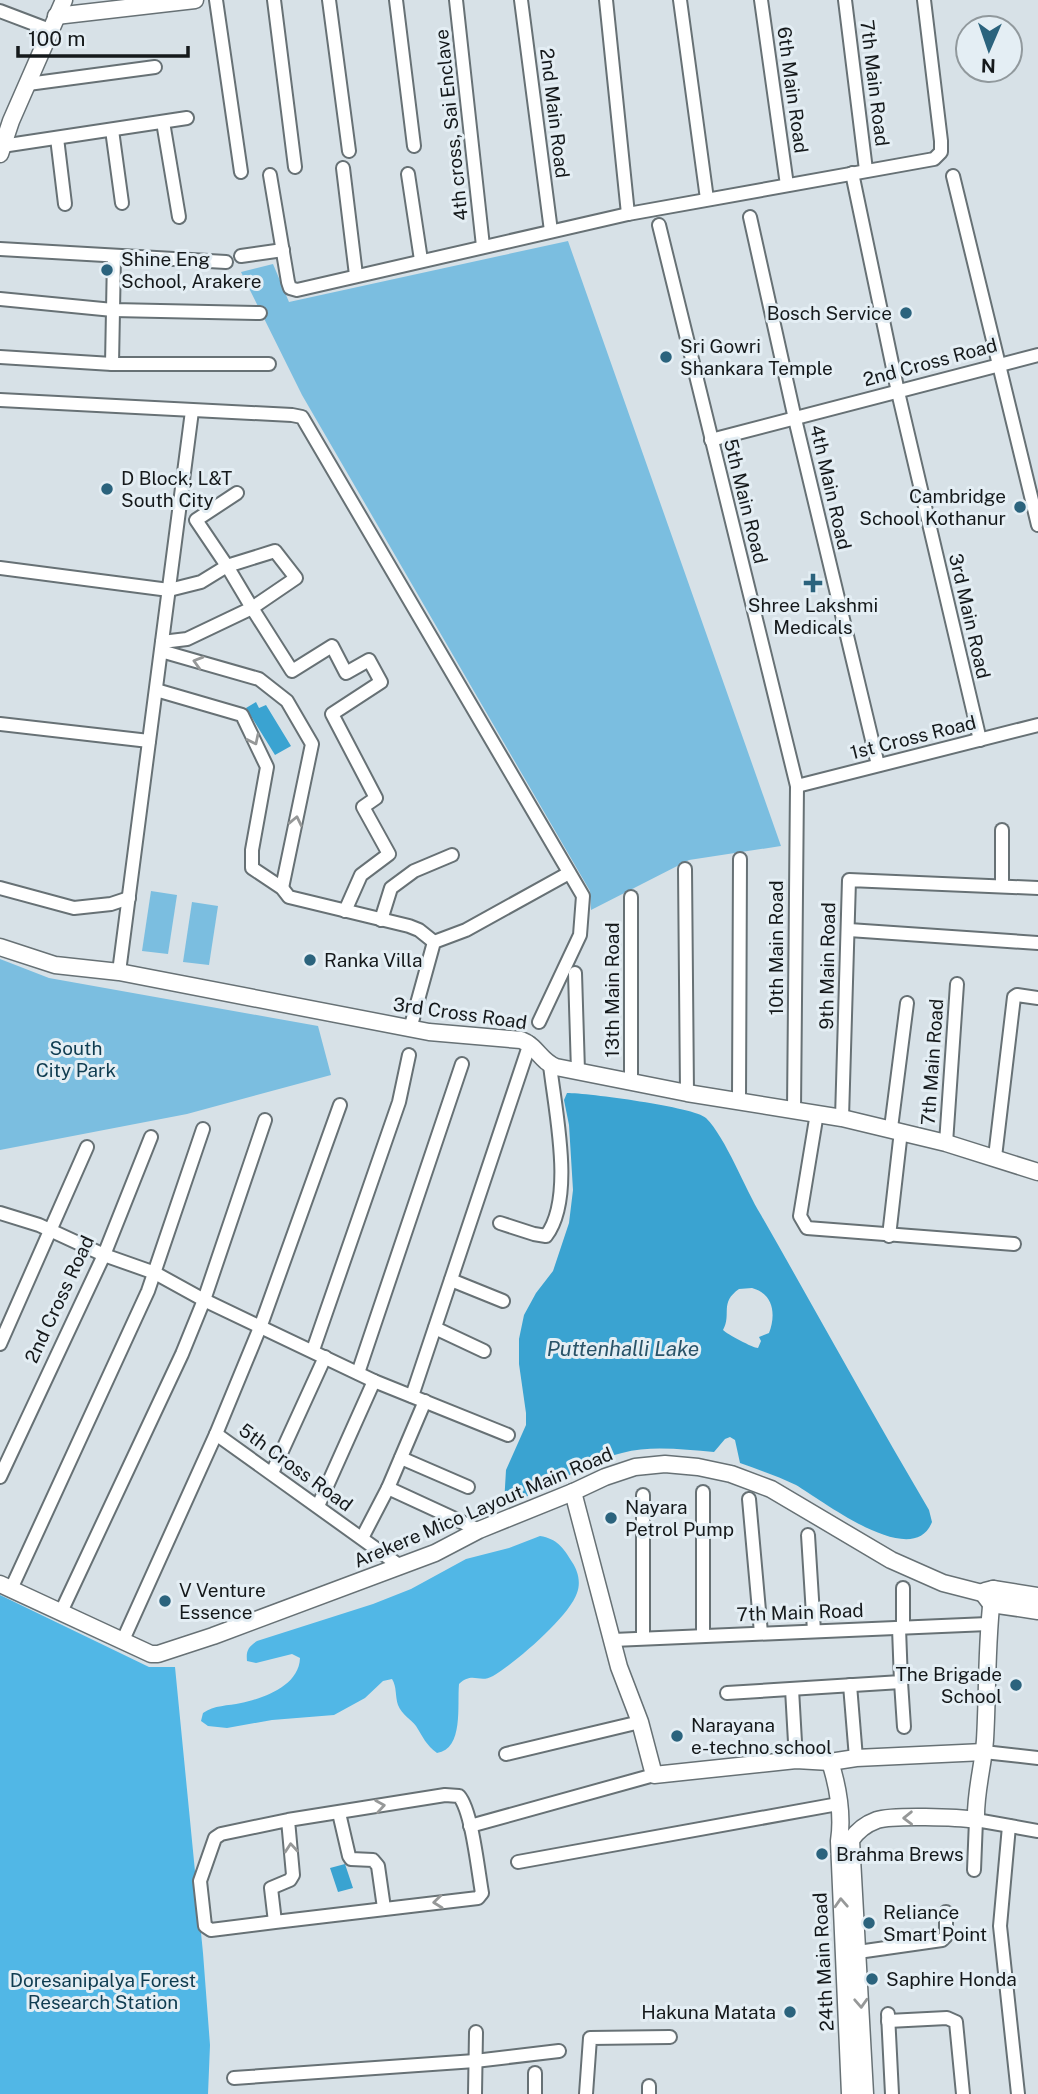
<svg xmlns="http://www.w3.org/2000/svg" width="1038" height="2094" viewBox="0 0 1038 2094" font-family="'Public Sans',sans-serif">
<rect width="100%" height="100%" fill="#d7e1e7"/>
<!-- green -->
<g fill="#7bbee0">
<path d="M568 241 781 846 689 860 591 910 590 891 302 395 241 272 273 264 289 302Z"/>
<path d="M151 891 177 895 168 954 142 951Z"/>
<path d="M192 902 218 906 209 965 183 962Z"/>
<path d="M0 959 49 978 318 1026 331 1075 187 1114 0 1150Z"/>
</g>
<!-- forest -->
<g fill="#51b7e6">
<path d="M540 1536C557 1539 563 1547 572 1562 578 1571 581 1582 577 1593 569 1617 515 1663 493 1676 479 1684 473 1671 459 1684 457 1705 464 1749 437 1753 426 1745 423 1737 416 1726 411 1719 402 1715 398 1705 395 1696 397 1687 392 1679L383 1681 365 1698 334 1715 272 1720 227 1728 208 1726 201 1721 203 1713C214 1705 228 1706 241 1703 264 1698 299 1686 300 1658L292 1654 256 1663 247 1661C246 1651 248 1647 257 1641L373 1604 411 1589 466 1559 509 1548Z"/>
<path d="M0 1595 149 1667H175L203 1953 210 2045 208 2094H0Z"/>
</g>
<!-- water -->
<g fill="#3aa3d1" fill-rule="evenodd">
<path d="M256 702 259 708 266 705 291 746 275 755 246 708Z"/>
<path d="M567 1093C587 1093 695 1107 706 1118 726 1138 745 1189 761 1215 817 1313 871 1412 929 1510L932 1522C913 1571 823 1501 796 1485 778 1476 759 1470 740 1463L735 1440 730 1437 725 1439 714 1452C684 1450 652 1445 622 1453 580 1463 546 1494 504 1504L506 1470 526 1425V1413L519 1364V1339L524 1315 536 1293 553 1271 569 1223 573 1190 569 1125 564 1100ZM752 1288C774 1294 776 1315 769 1333L759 1337 761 1341 758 1348C753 1348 727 1334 723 1330 732 1314 719 1303 739 1289Z"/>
<path d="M345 1864 353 1888 338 1892 330 1868Z"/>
</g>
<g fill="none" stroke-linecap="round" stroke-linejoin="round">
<defs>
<g id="minor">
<path d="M216 0 241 172"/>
<path d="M274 0 295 167"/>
<path d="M329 0 349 151"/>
<path d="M396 0 414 146"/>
<path d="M456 0 483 246"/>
<path d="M521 0 551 231"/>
<path d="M606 0 628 214"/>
<path d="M680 0 707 199"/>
<path d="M761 0 787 185"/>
<path d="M845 0 866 170"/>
<path d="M0 11 50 30"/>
<path d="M28 84 155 67"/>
<path d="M163 122 179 217"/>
<path d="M112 130 122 203"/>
<path d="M57 138 65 204"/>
<path d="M2 146 187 118"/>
<path d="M343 168 356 275"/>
<path d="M852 173 898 392 980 740"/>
<path d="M408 174 421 260"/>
<path d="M270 175 288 282 290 288 297 290 628 214 934 159 941 152V141L924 0"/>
<path d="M953 176 1038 525"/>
<path d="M750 217 795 419 878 765"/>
<path d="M659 225 797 786 794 1110"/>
<path d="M0 249 226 262"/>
<path d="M241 256 283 250"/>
<path d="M0 299 113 310 260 313"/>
<path d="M0 357 112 364H269"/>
<path d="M112 364 114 256"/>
<path d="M0 400 292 415 302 417 583 896 580 935 539 1022"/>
<path d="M711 440 1038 355"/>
<path d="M237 493 196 520 227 566 275 551 296 578 252 608 292 671 332 646 346 673 369 660 381 682 332 714 376 798 363 807 389 854 361 875 345 911"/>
<path d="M0 568 169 590 201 582 227 566 252 608 187 639 162 642"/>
<path d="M161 651 259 679 287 701 312 744 282 888"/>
<path d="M156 690 242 715 267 767 252 850V868L282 888 289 897 409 926 419 930 434 942"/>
<path d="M0 724 149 741"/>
<path d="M797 786 1038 725"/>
<path d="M685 869 687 1093"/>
<path d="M1002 886V830"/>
<path d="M0 888 74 908 111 904 129 898"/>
<path d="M381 920 391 888 414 871 452 855"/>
<path d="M849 930 1038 943"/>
<path d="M119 972 192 411"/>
<path d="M575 973 578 1071"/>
<path d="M410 1029 434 942 466 930 569 873"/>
<path d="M631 1082V897"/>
<path d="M739 1100 740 859"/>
<path d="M817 1113 800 1216 807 1228 1014 1244"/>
<path d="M842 1118 849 880 1038 888"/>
<path d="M891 1128 907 1003"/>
<path d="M946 1143 957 984"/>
<path d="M995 1157 1014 997 1017 995 1038 998"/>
<path d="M0 1213 39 1225 104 1255 155 1273 204 1300 374 1381 508 1435"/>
<path d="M500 1223 534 1234 546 1236C575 1198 555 1111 550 1065"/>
<path d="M889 1236 901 1131"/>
<path d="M451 1280 503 1301"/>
<path d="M435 1328 484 1351"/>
<path d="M0 1344 87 1147"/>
<path d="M313 1350 399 1102 409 1055"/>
<path d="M358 1373 462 1064"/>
<path d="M412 1396 530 1043"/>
<path d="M425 1401 388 1488 479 1530"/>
<path d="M216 1434 261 1325 340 1105"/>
<path d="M401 1458 468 1487"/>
<path d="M272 1473 325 1357"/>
<path d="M0 1477 104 1255 151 1137"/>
<path d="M643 1495V1638"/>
<path d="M749 1499 761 1633"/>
<path d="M318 1506 374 1381"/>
<path d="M808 1535 814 1631"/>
<path d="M362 1538 388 1488"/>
<path d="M11 1589 148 1291 203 1129"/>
<path d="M61 1612 182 1354 204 1300 265 1120"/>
<path d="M903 1627V1588"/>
<path d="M703 1635V1492"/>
<path d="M123 1640 216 1434 400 1566"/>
<path d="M613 1640 988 1624"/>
<path d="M901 1682 904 1727"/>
<path d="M850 1685 856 1758"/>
<path d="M792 1689 796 1760"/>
<path d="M727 1693 901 1682 899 1628"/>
<path d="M984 1752 1038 1758"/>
<path d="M506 1754 640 1722"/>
<path d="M339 1813 349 1856 351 1859 373 1860 378 1866 384 1908"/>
<path d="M470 1826 654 1775"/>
<path d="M1009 1826 1000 1926 1018 2094"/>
<path d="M518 1862 838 1804"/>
<path d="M974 1870 976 1820 1038 1831"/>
<path d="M275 1922 211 1930 205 1926 200 1881 215 1838 221 1834 288 1820 445 1795 459 1796C472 1811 478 1871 482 1893L478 1898 275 1922 271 1888 290 1880 293 1875 288 1820"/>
<path d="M858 1952 942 1940 946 1936V1912"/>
<path d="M888 2014 892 2094"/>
<path d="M888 2021 947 2018 956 2022 963 2094"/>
<path d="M535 2073V2094"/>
<path d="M234 2078 475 2061 559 2051"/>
<path d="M649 2086V2094"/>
<path d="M475 2094 476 2032"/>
<path d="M586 2094 590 2038 670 2037"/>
</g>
<g id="tertiary">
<path d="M56 16 195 0"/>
<path d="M0 154 11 121 64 0"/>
<path d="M0 947 55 965 119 972 429 1032 521 1040C537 1046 541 1062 556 1067L687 1093 842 1118 946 1143 1038 1172"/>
<path d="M573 1492 619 1667 640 1722 654 1775 796 1760 830 1762 856 1758 984 1752"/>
<path d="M0 1584 151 1654H158L213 1636 435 1553 479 1530 573 1492 605 1477 635 1467 665 1464 698 1467 731 1474 771 1489 891 1560 943 1583 982 1593"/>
<path d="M985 1591 993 1589 1038 1596"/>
<path d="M985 1596 991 1604 1038 1611"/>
<path d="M830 1762C838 1786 843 1816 839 1841L850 2094"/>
<path d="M865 2094 851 1840C857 1831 866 1824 877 1820 892 1815 958 1817 976 1820 975 1793 983 1767 985 1740 988 1689 986 1639 993 1589"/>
</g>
</defs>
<!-- minor casing -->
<use href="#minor" stroke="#677175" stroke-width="16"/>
<!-- tertiary casing -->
<use href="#tertiary" stroke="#677175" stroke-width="19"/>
<!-- minor -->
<use href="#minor" stroke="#fff" stroke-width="12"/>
<!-- tertiary -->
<use href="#tertiary" stroke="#fff" stroke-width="16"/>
</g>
<!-- one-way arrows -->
<defs><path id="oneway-chevron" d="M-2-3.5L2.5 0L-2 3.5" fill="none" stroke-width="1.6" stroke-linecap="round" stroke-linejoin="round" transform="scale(1.75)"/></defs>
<g stroke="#969898">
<use href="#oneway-chevron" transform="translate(198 662) rotate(-164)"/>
<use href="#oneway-chevron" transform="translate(254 740) rotate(64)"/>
<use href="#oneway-chevron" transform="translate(296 821) rotate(-78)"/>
<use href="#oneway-chevron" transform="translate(380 1806) rotate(-9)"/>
<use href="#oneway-chevron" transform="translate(908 1818) rotate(179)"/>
<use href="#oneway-chevron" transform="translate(291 1848) rotate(-95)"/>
<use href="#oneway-chevron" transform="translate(438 1902) rotate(174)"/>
<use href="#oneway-chevron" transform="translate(841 1903) rotate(-93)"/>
<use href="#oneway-chevron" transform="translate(861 2003) rotate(87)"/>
</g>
<!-- markers -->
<g fill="#2b637d" stroke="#e4eef4" stroke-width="2.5">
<circle cx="107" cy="270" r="7"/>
<circle cx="906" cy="313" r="7"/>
<circle cx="666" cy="357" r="7"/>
<circle cx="107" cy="489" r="7"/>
<circle cx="1020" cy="507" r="7"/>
<path d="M809.5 572.5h7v7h7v7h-7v7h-7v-7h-7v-7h7z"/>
<circle cx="310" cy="960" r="7"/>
<circle cx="611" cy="1518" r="7"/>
<circle cx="165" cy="1601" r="7"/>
<circle cx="1016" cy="1685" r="7"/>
<circle cx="677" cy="1736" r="7"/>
<circle cx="822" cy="1854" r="7"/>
<circle cx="869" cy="1923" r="7"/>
<circle cx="872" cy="1979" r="7"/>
<circle cx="790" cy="2012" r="7"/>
</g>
<g text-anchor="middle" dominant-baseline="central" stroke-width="6" stroke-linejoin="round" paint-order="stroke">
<!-- street labels -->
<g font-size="19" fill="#15191b" stroke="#e4eef4">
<text transform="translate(875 83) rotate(83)">7th Main Road</text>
<text transform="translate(793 90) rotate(82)">6th Main Road</text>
<text transform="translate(555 113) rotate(83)">2nd Main Road</text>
<text transform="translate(451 125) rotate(-96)">4th cross, Sai Enclave</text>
<text transform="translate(930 362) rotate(-15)">2nd Cross Road</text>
<text transform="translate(831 487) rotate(77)">4th Main Road</text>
<text transform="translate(746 501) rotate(76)">5th Main Road</text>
<text transform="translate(970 616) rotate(77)">3rd Main Road</text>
<text transform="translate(913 737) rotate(-14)">1st Cross Road</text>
<text transform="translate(776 948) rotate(-90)">10th Main Road</text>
<text transform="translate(827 966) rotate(-89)">9th Main Road</text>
<text transform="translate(612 990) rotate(-90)">13th Main Road</text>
<text transform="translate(460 1013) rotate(8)">3rd Cross Road</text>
<text transform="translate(932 1062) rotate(-86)">7th Main Road</text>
<text transform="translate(59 1299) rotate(-65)">2nd Cross Road</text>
<text transform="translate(296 1467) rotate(36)">5th Cross Road</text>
<text transform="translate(483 1507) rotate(-23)">Arekere Mico Layout Main Road</text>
<text transform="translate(800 1612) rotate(-2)">7th Main Road</text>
<text transform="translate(823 1962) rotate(-93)">24th Main Road</text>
</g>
<!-- poi labels -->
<g font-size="19" fill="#15191b" stroke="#e4eef4" text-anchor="start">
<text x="121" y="259">Shine Eng<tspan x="121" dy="22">School, Arakere</tspan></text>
<text x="892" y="313" text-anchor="end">Bosch Service</text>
<text x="680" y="346">Sri Gowri<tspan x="680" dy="22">Shankara Temple</tspan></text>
<text x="121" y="478">D Block, L&amp;T<tspan x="121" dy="22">South City</tspan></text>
<text x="1006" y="496" text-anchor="end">Cambridge<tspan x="1006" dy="22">School Kothanur</tspan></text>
<text x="813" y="605" text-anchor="middle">Shree Lakshmi<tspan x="813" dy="22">Medicals</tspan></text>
<text x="324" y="960">Ranka Villa</text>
<text x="625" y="1507">Nayara<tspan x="625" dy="22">Petrol Pump</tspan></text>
<text x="179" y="1590">V Venture<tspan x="179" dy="22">Essence</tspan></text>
<text x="1002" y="1674" text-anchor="end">The Brigade<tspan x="1002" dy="22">School</tspan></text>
<text x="691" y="1725">Narayana<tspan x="691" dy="22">e-techno school</tspan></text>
<text x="836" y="1854">Brahma Brews</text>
<text x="883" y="1912">Reliance<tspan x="883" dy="22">Smart Point</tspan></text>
<text x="886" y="1979">Saphire Honda</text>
<text x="776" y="2012" text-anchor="end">Hakuna Matata</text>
</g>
<!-- park labels -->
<g font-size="19" fill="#0f3c50" stroke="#e4eef4">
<text x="76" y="1048">South<tspan x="76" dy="22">City Park</tspan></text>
<text x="103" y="1980">Doresanipalya Forest<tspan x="103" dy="22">Research Station</tspan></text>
</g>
<!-- water labels -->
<g font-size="21" font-style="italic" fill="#295368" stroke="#e4eef4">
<text x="623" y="1348">Puttenhalli Lake</text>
</g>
</g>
<!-- north arrow -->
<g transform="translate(989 49) rotate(182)"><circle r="33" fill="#e4eef4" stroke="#91999d" stroke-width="2"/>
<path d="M0-5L12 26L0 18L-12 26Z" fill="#2b637d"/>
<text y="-10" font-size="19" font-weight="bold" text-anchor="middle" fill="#15191b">N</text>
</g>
<!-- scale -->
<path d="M18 46v10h170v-10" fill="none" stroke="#15191b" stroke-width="3.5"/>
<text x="28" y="46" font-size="21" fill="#15191b" stroke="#e4eef4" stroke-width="5" paint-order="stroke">100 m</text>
</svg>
